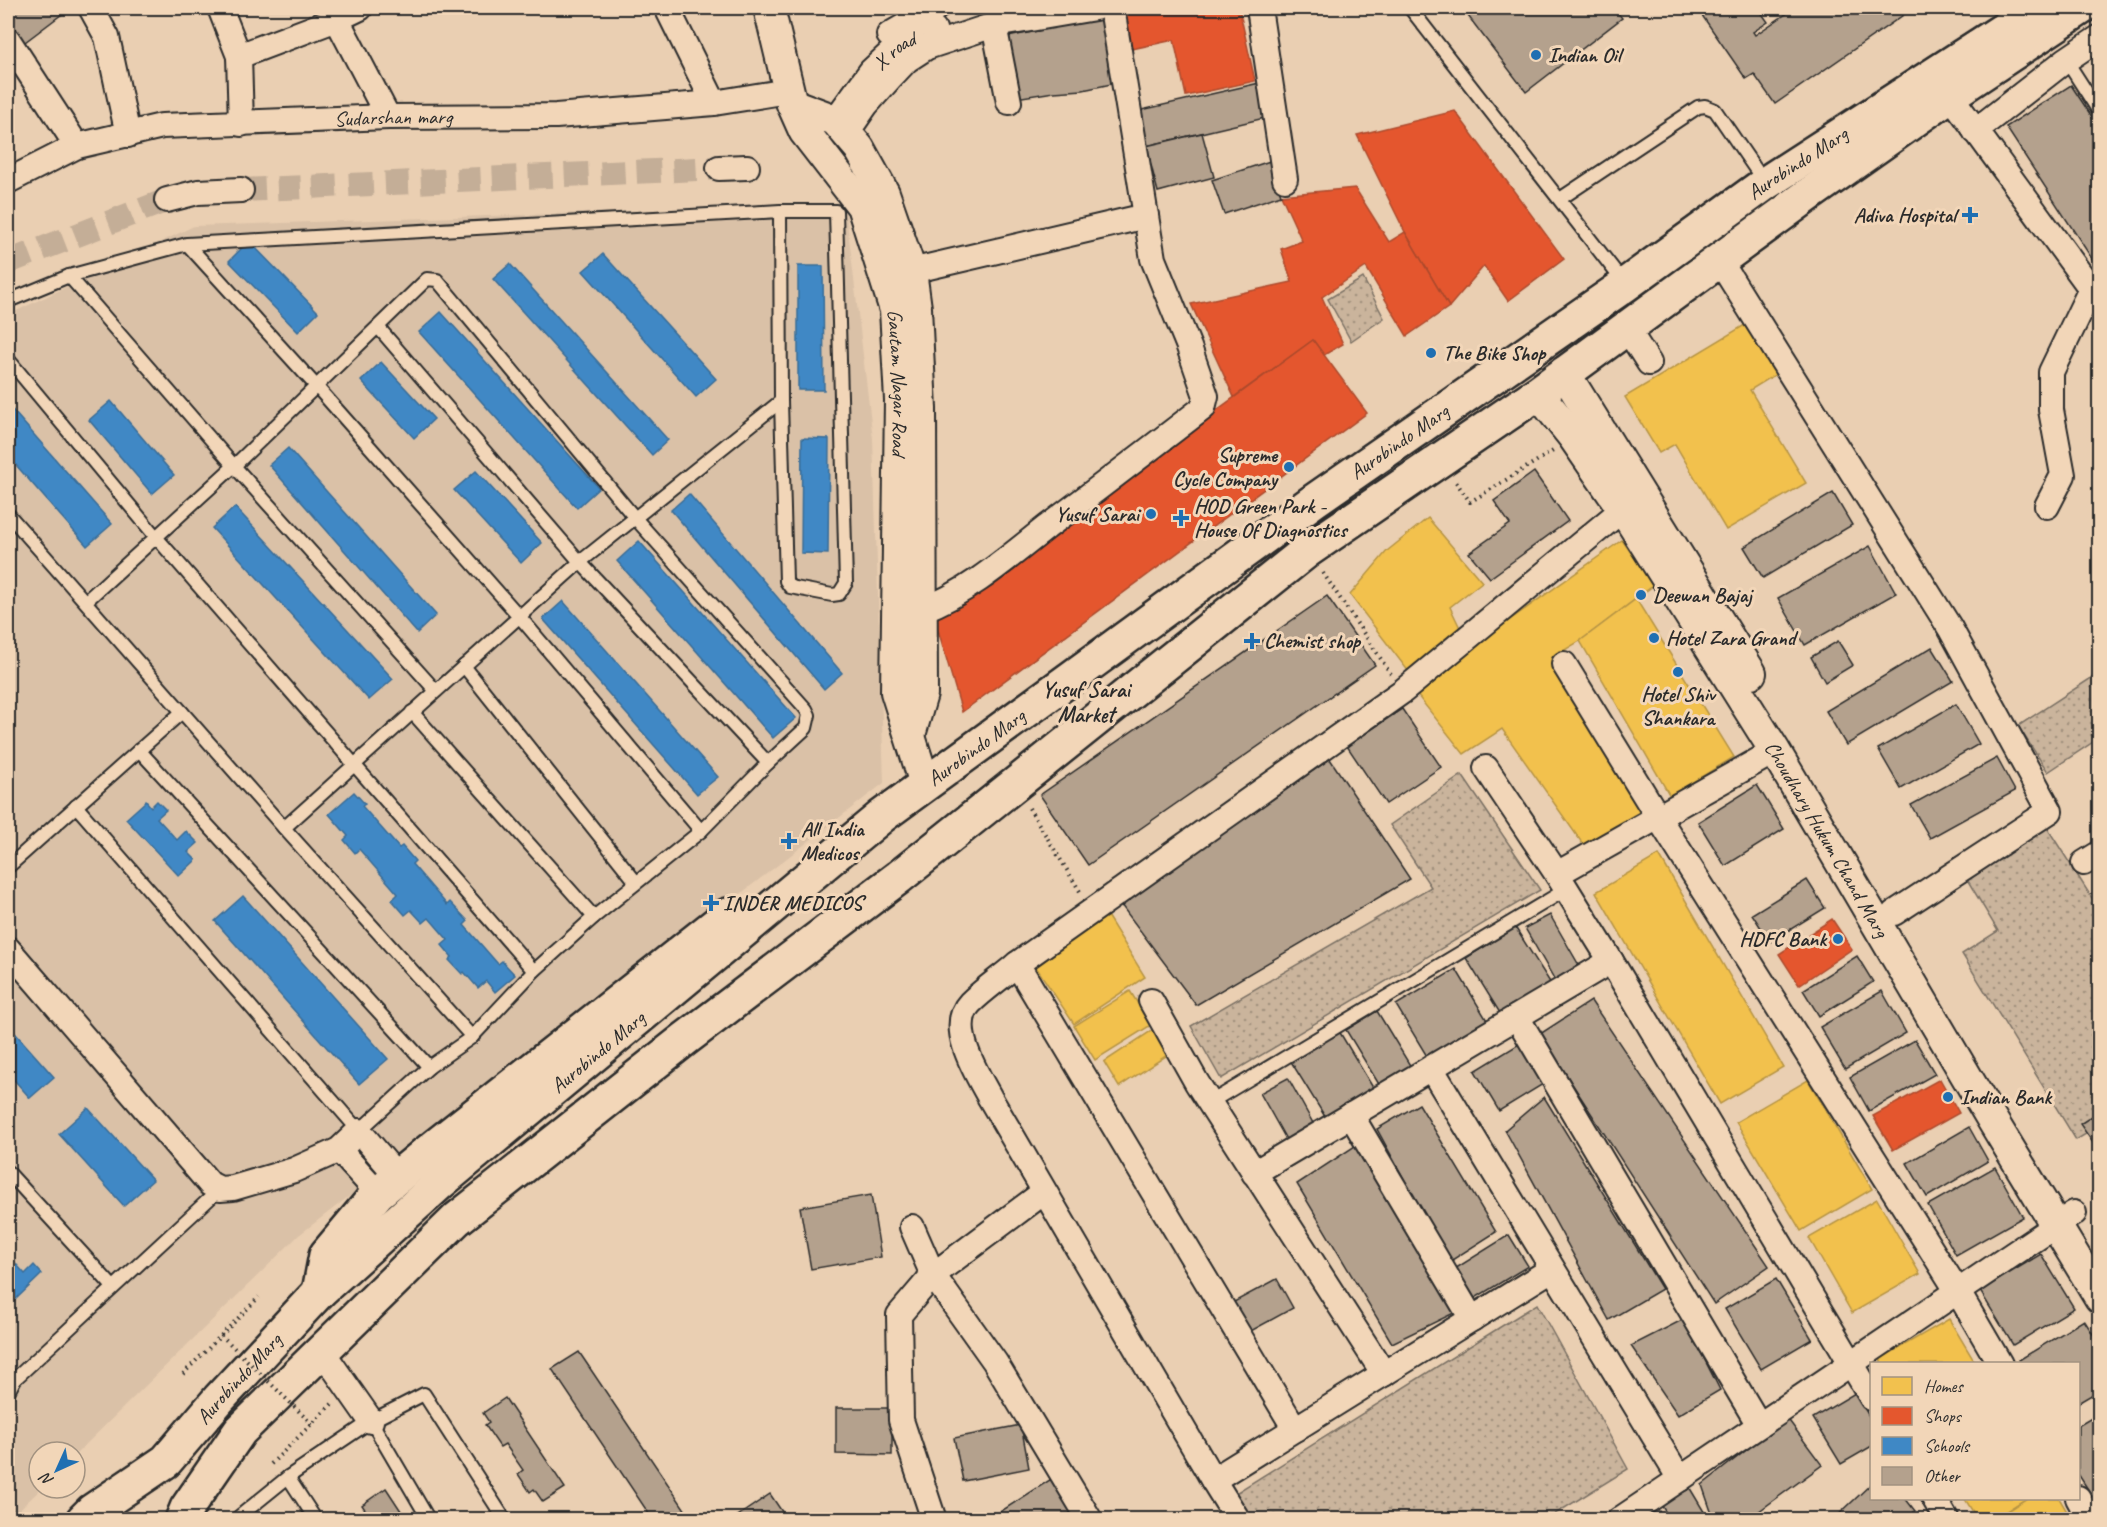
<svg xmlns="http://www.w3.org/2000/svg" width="2107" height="1527" viewBox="0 0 2107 1527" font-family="Caveat,sans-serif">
<defs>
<pattern id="park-dots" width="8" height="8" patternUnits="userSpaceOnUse" patternTransform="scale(1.5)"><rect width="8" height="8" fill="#cab49c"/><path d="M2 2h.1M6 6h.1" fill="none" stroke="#a4937f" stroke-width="1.8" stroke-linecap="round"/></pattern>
</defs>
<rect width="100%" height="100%" fill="#eacfb2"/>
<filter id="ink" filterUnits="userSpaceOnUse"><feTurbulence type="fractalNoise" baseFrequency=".0167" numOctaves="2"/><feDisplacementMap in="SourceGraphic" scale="12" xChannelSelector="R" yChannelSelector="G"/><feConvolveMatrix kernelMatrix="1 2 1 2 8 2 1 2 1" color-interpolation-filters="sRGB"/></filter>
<g filter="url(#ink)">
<!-- built -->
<path fill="#dac1a7" d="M845 204 873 439 884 783 299 1235 75 1455V1452H39V1488H42L8 1520V315L194 226Z"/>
<!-- park -->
<g fill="url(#park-dots)" stroke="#7a7064" stroke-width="1.5">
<path d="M1363 278 1384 318 1351 341 1328 299Z"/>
<path d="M2099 673V738L2048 772 2018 726Z"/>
<path d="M1462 775 1540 890 1221 1079 1191 1026 1431 887 1390 825Z"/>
<path d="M2046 826 2099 909V1126L2076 1140 1962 954 1998 931 1962 871Z"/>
<path d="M1537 1304 1628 1469 1547 1519H1239L1226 1499Z"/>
</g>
<!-- homes -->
<g fill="#f2c14e" stroke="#b69444" stroke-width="1.5">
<path d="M1748 323 1778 373 1750 390 1806 483 1726 530 1675 444 1659 453 1625 397Z"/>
<path d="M1428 518 1482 582 1450 607 1463 634 1412 676 1350 595 1387 551Z"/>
<path d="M1622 540 1654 585 1580 641 1551 658 1645 818 1587 850 1502 729 1464 754 1413 690 1438 671Z"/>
<path d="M1636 599 1734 757 1670 796 1580 641Z"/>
<path d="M1659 855 1783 1067 1720 1104 1596 892Z"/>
<path d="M1106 914 1145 977 1074 1024 1036 967Z"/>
<path d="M1130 991 1151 1025 1095 1060 1074 1026Z"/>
<path d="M1154 1029 1169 1054 1119 1087 1104 1062Z"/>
<path d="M1808 1080 1872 1189 1801 1231 1736 1122Z"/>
<path d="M1877 1199 1920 1274 1852 1313 1809 1238Z"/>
<path d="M1949 1319 1976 1364H1882L1880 1359Z"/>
<path d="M1967 1498H2027L1993 1520H1978L1965 1499Z"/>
<path d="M2027 1498H2059L2072 1520H1993Z"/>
</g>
<!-- shops -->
<g fill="#e4572e" stroke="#ac4a2d" stroke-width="1.5">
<path d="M1118 8H1239L1255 81 1186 96 1174 40 1127 50Z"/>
<path d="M1455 111 1564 259 1508 301 1484 266 1449 307 1405 232 1357 135Z"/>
<path d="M1355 188 1389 242 1405 232 1449 307 1407 336 1366 267 1322 297 1343 344 1324 355 1313 340 1234 397 1191 304 1292 282 1281 249 1302 241 1281 195Z"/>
<path d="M1313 340 1367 413 962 712 934 616Z"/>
<path d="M1832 919 1852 949 1799 985 1779 954Z"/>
<path d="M1940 1079 1959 1113 1893 1150 1873 1116Z"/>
</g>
<!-- schools -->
<g fill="#3f88c5" stroke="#396c97" stroke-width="1.5">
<path d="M249 241 318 312 298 332 229 261Z"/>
<path d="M603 254 716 379 696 397 583 271Z"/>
<path d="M510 264 668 440 652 455 493 279Z"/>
<path d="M798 266H823L824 390H798Z"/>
<path d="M441 312 599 488 577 508 419 332Z"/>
<path d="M381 362 434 419 414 438 361 381Z"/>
<path d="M111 401 174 475 152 494 89 420Z"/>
<path d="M8 405 112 524 87 546 8 456Z"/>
<path d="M802 438 829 439 828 554 801 553Z"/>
<path d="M288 448 436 615 417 633 269 465Z"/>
<path d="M476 471 542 543 521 563 454 490Z"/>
<path d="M689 494 842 673 824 689 671 510Z"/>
<path d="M235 507 393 679 369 700 212 528Z"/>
<path d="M639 541 796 718 773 738 617 561Z"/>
<path d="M563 601 718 777 697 794 543 619Z"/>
<path d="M354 792 365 804 362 806 399 848 402 846 415 861 412 864 447 905 450 902 468 921 464 925 498 964 502 961 515 975 495 992 486 981 478 988 464 972 462 974 449 960 452 957 442 945 448 940 429 918 423 923 411 910 405 915 392 900 398 894 359 849 355 853 344 840 348 836 329 814Z"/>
<path d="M146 801 151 807 157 801 166 810 157 818 177 840 186 831 198 843 188 852 196 860 179 876 126 819Z"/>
<path d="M243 896 388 1059 359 1084 215 921Z"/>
<path d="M8 1025 54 1077 30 1098 8 1073Z"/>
<path d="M88 1108 153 1180 124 1206 59 1134Z"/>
<path d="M8 1255 25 1274 34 1265 42 1274 13 1302 8 1296Z"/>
</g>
<!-- building -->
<g fill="#b4a18d" stroke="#2b2b2b" stroke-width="1.5">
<path d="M18 8H70L21 45 8 27V15Z"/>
<path d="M1462 8H1614L1622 18 1526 92Z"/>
<path d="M1697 8H1758L1768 22 1753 32 1755 35 1795 8H1902L1906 13 1775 104 1754 74 1746 79Z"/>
<path d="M1107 17 1121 82 1083 90 1054 92 1016 98 1003 38Z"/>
<path d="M1264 82 1273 116 1146 146 1137 111Z"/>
<path d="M2071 85 2100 129V271L2006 127Z"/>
<path d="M1202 133 1214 177 1158 192 1146 146Z"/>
<path d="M1270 161 1281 195 1224 214 1212 180Z"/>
<path d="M1534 472 1568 521 1490 578 1469 553 1510 524 1494 501Z"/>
<path d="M1833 493 1852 525 1763 578 1744 547Z"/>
<path d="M1870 546 1896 593 1805 645 1778 598Z"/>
<path d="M1327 596 1375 665 1088 865 1040 795Z"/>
<path d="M1838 641 1853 665 1825 682 1811 657Z"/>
<path d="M1932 647 1953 681 1846 745 1826 711Z"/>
<path d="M1956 704 1979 744 1901 789 1878 749Z"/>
<path d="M1402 709 1441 767 1386 804 1347 746Z"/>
<path d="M1997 758 2015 791 1930 838 1911 805Z"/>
<path d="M1330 759 1410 879 1196 1005 1121 905Z"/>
<path d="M1757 785 1784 829 1725 866 1698 822Z"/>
<path d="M1807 880 1825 908 1770 942 1752 914Z"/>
<path d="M1550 915 1580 967 1556 982 1525 928Z"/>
<path d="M1515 927 1553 987 1503 1018 1466 958Z"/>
<path d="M1857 956 1873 982 1819 1016 1803 990Z"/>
<path d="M1456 969 1488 1022 1428 1058 1396 1005Z"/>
<path d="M1882 991 1906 1033 1845 1069 1820 1027Z"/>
<path d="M1591 1001 1769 1266 1714 1304 1540 1034Z"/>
<path d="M1377 1011 1411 1067 1380 1086 1346 1030Z"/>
<path d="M1339 1031 1375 1091 1327 1120 1290 1060Z"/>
<path d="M1915 1040 1935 1074 1869 1111 1850 1077Z"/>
<path d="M1524 1041 1548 1081 1499 1111 1475 1071Z"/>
<path d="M1288 1078 1314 1125 1287 1141 1260 1093Z"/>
<path d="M1544 1097 1662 1289 1609 1320 1505 1130Z"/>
<path d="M1419 1104 1496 1232 1449 1262 1377 1129Z"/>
<path d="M2100 1111V1153L2080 1124Z"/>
<path d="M1969 1127 1988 1161 1927 1197 1907 1163Z"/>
<path d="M1358 1144 1456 1312 1392 1343 1297 1184Z"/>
<path d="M1995 1167 2023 1217 1956 1255 1928 1205Z"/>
<path d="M871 1195 881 1257 811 1269 800 1207Z"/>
<path d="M1509 1235 1528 1266 1472 1300 1453 1270Z"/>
<path d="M2041 1254 2074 1308 2013 1345 1980 1291Z"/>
<path d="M1277 1279 1293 1308 1249 1332 1232 1303Z"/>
<path d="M1776 1279 1812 1339 1761 1369 1725 1309Z"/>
<path d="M1684 1319 1720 1390 1678 1415 1631 1346Z"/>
<path d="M2084 1320 2100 1345V1390L2078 1403V1364H2022L2019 1360Z"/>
<path d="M579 1352 692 1520H653L552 1369Z"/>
<path d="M1855 1393 1872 1421V1446L1841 1464 1813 1418Z"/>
<path d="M505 1398 565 1488 543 1502 534 1489 530 1492 518 1474 523 1470 505 1444 500 1447 485 1425 489 1422 483 1413Z"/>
<path d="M836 1408H892V1455L836 1454Z"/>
<path d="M2100 1413V1493L2093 1497 2078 1474V1426Z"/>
<path d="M1787 1418 1822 1465 1747 1520H1714L1702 1485Z"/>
<path d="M1021 1425 1029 1468 963 1481 954 1438Z"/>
<path d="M1056 1476 1084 1520H989V1519Z"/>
<path d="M1872 1483V1498H1905L1915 1511 1905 1520H1833Z"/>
<path d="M1688 1485 1709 1520H1670L1659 1501Z"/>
<path d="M386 1488 407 1520H372L362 1505Z"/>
<path d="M770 1494 787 1519 732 1520Z"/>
<path d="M1657 1508 1664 1520H1645Z"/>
</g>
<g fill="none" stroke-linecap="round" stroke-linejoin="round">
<!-- minor-tunnel -->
<g stroke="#c4ae97" stroke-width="24" stroke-dasharray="24 12" stroke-linecap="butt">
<path d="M241 190 719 168"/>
<path d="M8 262 167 200"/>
</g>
<defs>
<g id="service">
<path d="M1410 8 1625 284"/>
<path d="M2066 60 2100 113"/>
<path d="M1560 199 1698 107 1705 106 1715 110 1765 183"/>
<path d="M187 244 317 387 519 616 701 831"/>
<path d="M69 276 234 466 436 691"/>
<path d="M8 301 69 276 187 244 780 211H836L846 583 839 594 832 595 790 587 786 581 781 401 780 211"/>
<path d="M8 359 156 537 534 971"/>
<path d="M8 514 284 828 472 1037"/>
<path d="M86 601 234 466 427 279 437 280 635 518 806 709 809 715 806 728 768 763"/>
<path d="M464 666 636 882"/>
<path d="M412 712 594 917"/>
<path d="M139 750 429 1067"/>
<path d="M76 806 359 1131 429 1067 472 1037 534 971 594 917 701 831 768 763 580 562 378 327"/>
<path d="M284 828 580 562 781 401"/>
<path d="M8 867 182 712"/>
<path d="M1209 1103 1567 889"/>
<path d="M8 1172 113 1287"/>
<path d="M8 1392 15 1379 220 1189"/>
<path d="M371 1421 424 1394 505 1520"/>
<path d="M288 1477 316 1520"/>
<path d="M235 1520 288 1477 371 1421 429 1520"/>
</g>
<g id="minor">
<path d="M91 8 107 37 128 135"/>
<path d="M220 8 239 56"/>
<path d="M331 8 388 117"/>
<path d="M667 8 714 103"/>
<path d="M1259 8 1285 179"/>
<path d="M994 25 1009 102"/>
<path d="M889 35 936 8"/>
<path d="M8 40 77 146"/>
<path d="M1950 95 2100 301"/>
<path id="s1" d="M835 120 871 71 900 44 934 29"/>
<path d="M241 124 239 56 337 19 360 8"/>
<path d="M1975 131 2066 60 2100 37"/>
<path d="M846 134 866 105 890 78 907 60 927 47 994 25 1095 8"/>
<path d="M719 168 747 167"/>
<path id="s2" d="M8 181 77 146 162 126 388 117 556 116 714 103 788 91"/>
<path d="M167 200 198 192 241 190"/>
<path d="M1719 260 1950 628 2050 811 1894 913"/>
<path d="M911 271 1146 216"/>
<path d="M1626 327 1649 363"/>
<path d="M2047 506 2063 475 2051 410V372L2091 289"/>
<path d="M922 610C968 593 1009 557 1047 527 1099 488 1151 448 1203 408L1206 396 1189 347 1153 259 1112 8"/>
<path d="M1564 664 1658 817 1958 1292 2000 1364"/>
<path d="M1486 768 1557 874 1611 961 1872 1398"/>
<path d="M2084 863 2100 853"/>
<path d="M1557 874 1775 751"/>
<path d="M8 949 210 1184 220 1189 233 1188 294 1170 339 1150 359 1131 398 1177"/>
<path d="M1017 964 1295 1429"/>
<path d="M1151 1001 1197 1083 1384 1374"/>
<path d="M1517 1017 1759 1425"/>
<path d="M1431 1068 1680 1479"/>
<path d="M1351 1115 1472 1319"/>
<path d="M339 1150 378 1193"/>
<path d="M1254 1173 1611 961"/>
<path d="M912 1227 933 1275 995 1362 1090 1520"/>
<path d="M322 1351 371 1421"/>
<path d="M1213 1480 1552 1269"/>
<path d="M1934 1498 1947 1520"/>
<path d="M2078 1498 2090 1520"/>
<path d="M934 1520 901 1420 899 1315 933 1275 1044 1192"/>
<path d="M1238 1520 1213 1480 990 1098C977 1074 947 1027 970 1003 984 989 1002 977 1017 964L1403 691 1623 509"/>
<path d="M1619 1520 2074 1213"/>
</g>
<g id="tertiary">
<path id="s3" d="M769 8 792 104 804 131 862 206 895 310 900 400 896 692 925 784"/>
<path d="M792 104 835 120 859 148 884 193 911 271 916 308 921 409 922 694 910 735"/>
<path d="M1564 372 1751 673"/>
<path id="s4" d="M1538 393 1574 438 1623 509 1775 751 1994 1123 2100 1298"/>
</g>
<g id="trunk">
<path d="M424 1155 728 915"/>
<path d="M319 1292 326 1255 378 1193 424 1155 445 1153"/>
<path id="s5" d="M83 1520 92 1511 166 1461 219 1399 319 1292 441 1182 882 816 1315 500 1625 285 1766 183 2003 30 2035 8"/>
<path d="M182 1520 187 1508 240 1431 457 1219 685 1039 899 877 1308 550 1538 393 1811 193 1950 95 2081 8"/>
</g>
</defs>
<!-- service casing -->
<use href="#service" stroke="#2b2b2b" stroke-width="16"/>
<!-- minor casing -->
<use href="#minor" stroke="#2b2b2b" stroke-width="28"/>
<!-- tertiary casing -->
<use href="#tertiary" stroke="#2b2b2b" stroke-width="34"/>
<!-- trunk casing -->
<use href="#trunk" stroke="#2b2b2b" stroke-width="38"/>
<!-- path -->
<g stroke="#2b2b2b" stroke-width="4" stroke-dasharray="1.5 4.5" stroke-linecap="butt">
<path d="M1456 482 1470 502 1553 451"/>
<path d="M1323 573 1391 674"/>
<path d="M1029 808 1081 893"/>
<path d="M183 1374 259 1297"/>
<path d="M271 1464 332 1404"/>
</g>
<!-- service -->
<use href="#service" stroke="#f2d6b8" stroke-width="12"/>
<!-- minor -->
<use href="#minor" stroke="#f2d6b8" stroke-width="24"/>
<!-- tertiary -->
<use href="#tertiary" stroke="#f2d6b8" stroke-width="30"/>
<!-- trunk -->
<use href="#trunk" stroke="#f2d6b8" stroke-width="33"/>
<!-- path-bridge -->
<path stroke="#2b2b2b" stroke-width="4" stroke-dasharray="1.5 4.5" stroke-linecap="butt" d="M221 1335 312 1424"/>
</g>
</g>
<!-- markers -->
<g fill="#1f6fb2" stroke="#f2d6b8" stroke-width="2">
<circle cx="1536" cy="55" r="6"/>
<path d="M1967 206h6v6h6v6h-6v6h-6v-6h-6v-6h6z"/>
<circle cx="1431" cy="353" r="6"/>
<circle cx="1289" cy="467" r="6"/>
<circle cx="1151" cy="514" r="6"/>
<path d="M1178 509h6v6h6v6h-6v6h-6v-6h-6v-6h6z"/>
<circle cx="1641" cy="595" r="6"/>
<circle cx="1654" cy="638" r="6"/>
<path d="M1249 632h6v6h6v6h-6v6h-6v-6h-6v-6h6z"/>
<circle cx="1678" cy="672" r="6"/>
<path d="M786 832h6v6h6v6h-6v6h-6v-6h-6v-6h6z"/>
<path d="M708 894h6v6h6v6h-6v6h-6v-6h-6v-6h6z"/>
<circle cx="1838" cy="939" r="6"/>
<circle cx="1948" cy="1097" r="6"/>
</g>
<g text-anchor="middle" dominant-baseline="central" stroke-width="6" stroke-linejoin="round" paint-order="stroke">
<!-- street labels -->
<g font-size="21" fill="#2b2b2b" stroke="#f2d6b8">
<text stroke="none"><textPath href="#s1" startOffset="92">X road</textPath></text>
<text stroke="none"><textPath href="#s2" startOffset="396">Sudarshan marg</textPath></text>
<text stroke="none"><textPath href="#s5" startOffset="2192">Aurobindo Marg</textPath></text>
<text stroke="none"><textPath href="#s3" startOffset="405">Gautam Nagar Road</textPath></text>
<text stroke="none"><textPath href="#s5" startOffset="1706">Aurobindo Marg</textPath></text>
<text stroke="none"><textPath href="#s5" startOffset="1184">Aurobindo Marg</textPath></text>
<text stroke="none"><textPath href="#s4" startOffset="532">Choudhary Hukum Chand Marg</textPath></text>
<text stroke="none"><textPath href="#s5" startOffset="698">Aurobindo Marg</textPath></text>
<text stroke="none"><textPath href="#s5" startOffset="212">Aurobindo Marg</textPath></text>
</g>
<!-- poi labels -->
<g font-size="21" font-weight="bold" fill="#2b2b2b" stroke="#f2d6b8" text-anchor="start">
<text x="1548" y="55">Indian Oil</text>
<text x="1956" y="215" text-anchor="end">Adiva Hospital</text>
<text x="1443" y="353">The Bike Shop</text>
<text x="1277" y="455" text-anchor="end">Supreme<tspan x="1277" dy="24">Cycle Company</tspan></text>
<text x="1194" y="506">HOD Green Park -<tspan x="1194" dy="24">House Of Diagnostics</tspan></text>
<text x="1139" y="514" text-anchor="end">Yusuf Sarai</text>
<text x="1653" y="595">Deewan Bajaj</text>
<text x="1666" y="638">Hotel Zara Grand</text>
<text x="1264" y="641">Chemist shop</text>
<text x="1678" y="694" text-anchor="middle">Hotel Shiv<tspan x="1678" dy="24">Shankara</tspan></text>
<text x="801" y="829">All India<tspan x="801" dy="24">Medicos</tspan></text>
<text x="723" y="903">INDER MEDICOS</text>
<text x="1826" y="939" text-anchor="end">HDFC Bank</text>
<text x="1960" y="1097">Indian Bank</text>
</g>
<!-- neighbourhood labels -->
<g font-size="22" font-weight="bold" fill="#2b2b2b" stroke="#f2d6b8">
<text x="1086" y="690">Yusuf Sarai<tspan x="1086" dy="25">Market</tspan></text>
</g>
</g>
<!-- margin -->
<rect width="2107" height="1527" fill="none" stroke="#f2d6b8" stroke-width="30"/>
<rect x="15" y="15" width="2077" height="1497" fill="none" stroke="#2b2b2b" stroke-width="2" filter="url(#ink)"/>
<!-- legend -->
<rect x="1870" y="1362" width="210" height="138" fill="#f2d6b8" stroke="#a29280" stroke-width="1.5"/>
<rect x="1882" y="1377" width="30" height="18" fill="#f2c14e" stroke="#a29280" stroke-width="1.5"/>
<text x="1924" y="1392" font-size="18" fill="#2b2b2b">Homes</text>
<rect x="1882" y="1407" width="30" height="18" fill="#e4572e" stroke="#a29280" stroke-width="1.5"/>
<text x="1924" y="1422" font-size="18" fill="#2b2b2b">Shops</text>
<rect x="1882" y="1437" width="30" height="18" fill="#3f88c5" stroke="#a29280" stroke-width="1.5"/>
<text x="1924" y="1452" font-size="18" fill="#2b2b2b">Schools</text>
<rect x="1882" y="1467" width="30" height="18" fill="#b4a18d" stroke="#a29280" stroke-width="1.5"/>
<text x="1924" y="1482" font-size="18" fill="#2b2b2b">Other</text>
<!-- north arrow -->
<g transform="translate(57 1470) rotate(225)"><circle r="28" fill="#f2d6b8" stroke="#a29280" stroke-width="1.5"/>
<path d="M0-4.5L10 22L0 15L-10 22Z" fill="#1f6fb2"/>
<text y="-9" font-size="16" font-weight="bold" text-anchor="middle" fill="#2b2b2b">N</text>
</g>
</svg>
